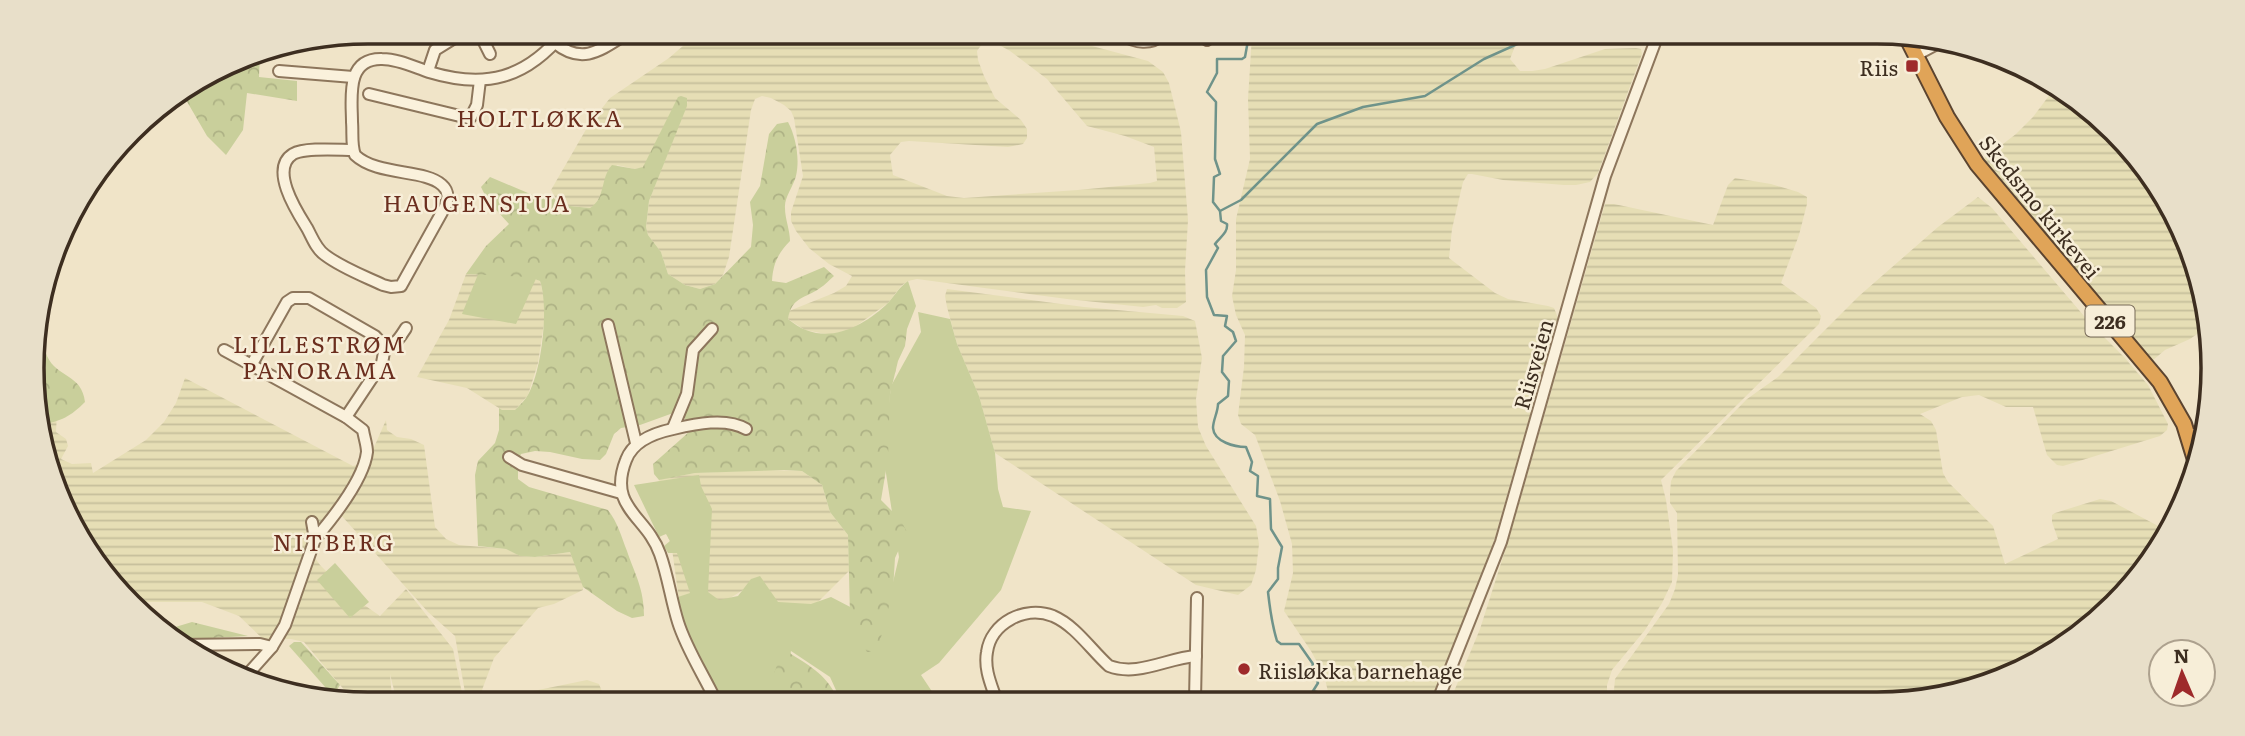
<svg xmlns="http://www.w3.org/2000/svg" width="2245" height="736" viewBox="0 0 2245 736" font-family="Literata,serif">
<defs>
<pattern id="farmland-rules" width="6" height="5" patternUnits="userSpaceOnUse" patternTransform="scale(1.75)"><rect width="6" height="5" fill="#e6deb5"/><path d="M0 2.5h6" fill="none" stroke="#c6bf9b"/></pattern>
<pattern id="forest-crowns" width="20" height="18" patternUnits="userSpaceOnUse" patternTransform="scale(1.75)"><rect width="20" height="18" fill="#c9cf9b"/><path d="M2 6a3 3 0 1 1 6 0M12 15a3 3 0 1 1 6 0" fill="none" stroke="#aeb285"/></pattern>
</defs>
<rect width="100%" height="100%" fill="#f0e4c8"/>
<!-- farmland -->
<g fill="url(#farmland-rules)" fill-rule="evenodd">
<path d="M698 33 1057 34 1081 43 1148 61 1163 72 1169 83 1181 132 1188 220 1185 271 1186 302 1177 308H1162L1156 305 1143 307 1067 299 917 279 908 281 901 286 888 303 852 329 831 335 805 330 788 319 789 311 834 293 846 286 852 276 829 264 809 248 796 231 791 221V212L803 176 794 118 791 111 784 105 771 98 762 96 755 99 751 110 729 257 723 275 715 284 700 289 685 285 668 274 661 252 648 235 646 227 649 201 688 101 643 168 635 169 617 165 595 205 590 208 560 205 551 190 588 126 610 98 669 58ZM988 41 994 42 1010 51 1047 79 1087 126 1125 136 1154 147 1157 181 1150 183 1078 190 964 198 947 196 893 175 890 155 901 142 909 141 1008 147 1023 144 1027 138V129L1021 120 995 98 984 76 978 60 977 51 982 44Z"/>
<path d="M1252 35 1519 36 1510 59 1520 71H1532L1545 69 1605 49 1636 48 1641 49 1642 54 1598 173 1590 182 1576 185H1564L1503 180 1472 174H1468L1463 182 1452 229 1449 258 1495 293 1508 299 1548 306 1554 308 1558 318 1489 558 1431 700H1330L1324 675 1311 651 1284 611 1293 573 1292 544 1280 501 1255 435 1241 424 1238 415 1244 367 1245 335 1236 315 1232 296 1236 270V219L1250 159 1248 99Z"/>
<path d="M2057 85 2064 88 2157 181 2207 303V327L2190 339 2165 350 2152 361 1982 160 2016 134 2033 117Z"/>
<path d="M1735 178 1771 184 1798 192 1807 197V204L1799 235 1781 283 1816 308 1821 316 1819 324 1661 480 1666 500 1673 550 1672 582 1662 603 1645 630 1612 670 1607 685V701H1450L1480 629 1510 535 1605 204H1614L1713 225 1728 185Z"/>
<path d="M1978 197 1992 208 2090 323 2124 357 2148 385 2168 424 2167 430 2160 436 2063 466 2057 465 2047 455 2033 407H2006L1979 395 1962 397 1920 414 1931 421 1936 430 1943 473 1948 482 1993 526 2005 564 2058 539 2052 522V515L2055 513 2100 499 2111 501 2162 528 2172 526 2169 536 2099 621 2025 670 1921 702 1613 701 1615 679 1669 604 1675 589 1678 575 1677 513 1670 503V492L1671 481 1676 471 1747 399 1778 377 1859 296 1938 227Z"/>
<path d="M466 274 529 277 540 281 545 302V317L538 363 528 395 515 410H502L467 388 417 377 449 320Z"/>
<path d="M947 289 1084 307 1183 316 1195 321 1202 358 1196 399 1198 427 1206 446 1256 526 1259 544 1256 570 1251 585 1238 595 1196 585 995 453 979 396 957 344 947 307 945 296Z"/>
<path d="M185 378 353 466 368 461 386 420 387 430 397 437 411 439 424 445 435 527 446 539 459 545 506 549 521 556 535 557 570 552 583 582V590L554 604 538 608 494 658 482 690 485 697 509 696 587 680 599 684 605 699 466 698 455 636 428 612 340 514 324 518 310 551 320 565 350 595 380 616 406 589 453 649 463 698H396L390 674 392 698H351L304 642 291 639H263L239 616 202 602H135L88 555 43 455 39 391 57 413 56 432 66 439 68 446 61 459 72 464 91 463 93 473 146 440 164 422 176 403Z"/>
<path d="M766 470 802 471 822 485 830 512 848 535 849 571 816 604 782 614 751 585 727 600 681 614 672 549 652 486 661 479 695 473Z"/>
</g>
<!-- green -->
<g fill="#c9cf9b">
<path d="M481 267 538 274 516 324 462 314Z"/>
<path d="M918 312 950 319 957 344 979 396 995 453 998 489 1003 507 1031 511 1001 590 939 663 921 675 937 699H840L830 677 791 651 768 699H721L689 639 675 598 690 593 677 553H668L664 546 670 541 666 534 659 537 634 485 699 475 701 486 712 509 708 592 719 600 738 596 751 579 760 576 778 602 811 604 831 597 883 624 899 557 883 454 891 386 921 332Z"/>
<path d="M335 563 369 602 350 618 317 580Z"/>
</g>
<!-- forest -->
<g fill="url(#forest-crowns)">
<path d="M260 53 259 77 297 81V101L247 93 243 130 226 155 207 136 182 93 240 57Z"/>
<path d="M681 96 687 98V106L649 201 646 227 648 235 661 252 668 274 685 285 700 289 715 284 751 247 753 225 750 202 760 186 769 134 777 124 788 122C796 137 800 159 796 176 793 187 784 198 785 208 785 219 790 230 790 241 778 253 773 264 772 281L786 283 824 267 834 276C829 280 825 285 820 288 805 299 792 296 788 319 821 347 857 331 886 305 894 297 899 287 908 281L916 306 907 329 905 346 898 361 890 394 888 458 881 500 900 519 907 532 895 558 893 590 879 645 874 652H867L856 635 850 616 848 535 830 512 822 485 802 471 784 470 695 473 659 480 654 474 653 464 689 432 684 415 676 412 640 425 621 428 614 434 606 454 600 460 582 459 550 452 535 451 521 454 518 462V479L529 487 608 510C618 523 621 536 627 551 635 575 644 588 644 616L632 618 617 611 583 587 570 552 535 557 520 556 506 549 478 546 475 475 478 461 495 443 499 430V408L502 410H515C520 405 526 399 529 393 542 368 549 307 540 281L529 277 466 274 486 246 509 224 488 201 481 187 490 177 535 196 553 197 560 205 590 208C606 198 600 178 612 165L635 169 643 167 678 97Z"/>
<path d="M37 317C41 329 41 343 47 356 57 378 82 374 85 402 71 416 61 422 41 424L34 324Z"/>
<path d="M192 622 248 636 174 640 159 626 172 628Z"/>
<path d="M294 642H301L340 685 333 696 289 646Z"/>
<path d="M790 650 791 654C812 667 827 676 838 699H764L778 663Z"/>
</g>
<g fill="none" stroke-linecap="round" stroke-linejoin="round">
<!-- stream -->
<g stroke="#6f938a" stroke-width="2.5">
<path d="M1249 35 1245 57 1242 59H1217V73L1207 92 1216 102 1215 159 1220 174 1214 177 1213 202 1220 211 1221 221 1227 224C1228 233 1220 237 1215 244L1218 248 1206 270 1207 297 1214 315 1227 316 1225 326 1233 332 1236 341 1223 356 1222 372 1229 381 1228 396 1218 404C1218 412 1213 420 1213 428 1214 442 1235 447 1246 447L1252 462 1250 471 1258 476 1257 496 1270 499 1271 529 1282 547 1278 568V579L1268 592C1270 610 1272 625 1277 641L1281 644H1299L1313 664 1311 669 1318 683 1313 691 1324 694 1326 700"/>
<path d="M1220 211 1241 200 1317 124 1363 107 1425 96 1484 59 1535 36"/>
</g>
<defs>
<g id="minor">
<path d="M479 32 490 54"/>
<path d="M1123 35C1135 43 1151 45 1162 35"/>
<path d="M1207 40 1209 35"/>
<path d="M555 43C583 66 602 49 628 33"/>
<path d="M1916 55 1946 39"/>
<path d="M279 71 353 77"/>
<path d="M428 71 435 50 464 32"/>
<path d="M369 94 468 118 471 117 477 105 480 80"/>
<path d="M353 150C339 150 305 147 293 154 269 169 297 212 307 228 312 237 316 249 325 255 342 268 364 276 383 285L391 287 401 286 446 205C448 198 449 191 442 185 425 169 377 176 355 155 351 145 353 133 352 122 352 99 345 58 382 59 398 59 414 67 429 72 485 89 526 79 564 32"/>
<path d="M608 325 636 443"/>
<path d="M385 347C397 344 400 337 406 328"/>
<path d="M224 350 346 417 363 430C364 437 367 445 367 452 364 479 332 519 315 539"/>
<path d="M252 364 287 302 293 298H309L375 336 385 347 382 363 346 417"/>
<path d="M673 428 687 394 693 350 712 329"/>
<path d="M2187 435 2207 433"/>
<path d="M509 457 522 465 621 493"/>
<path d="M179 645 260 644 272 647"/>
<path d="M247 675 272 647 285 625 315 539 312 522"/>
<path d="M715 699C703 674 686 648 678 622 671 600 668 576 660 554 647 516 607 508 626 460 633 441 654 433 673 429 695 424 726 417 746 429"/>
<path d="M996 699C991 684 984 669 987 652 991 623 1025 605 1053 616 1076 626 1091 650 1109 666 1138 677 1167 658 1196 656"/>
<path d="M1195 700 1197 598"/>
<path d="M1438 700 1501 542 1605 176 1657 37"/>
</g>
<path id="highway" d="M1907 38 1947 117 1977 164 2160 382 2184 424 2196 463"/>
</defs>
<!-- minor casing -->
<use href="#minor" stroke="#8d765c" stroke-width="14"/>
<!-- highway casing -->
<use href="#highway" stroke="#5b4430" stroke-width="18"/>
<!-- minor -->
<use href="#minor" stroke="#faf1dc" stroke-width="10"/>
<!-- highway -->
<use href="#highway" stroke="#e0a458" stroke-width="14"/>
</g>
<!-- markers -->
<g fill="#9e2a2b" stroke="#f7eed8" stroke-width="2.5">
<rect x="1905" y="59" width="14" height="14" rx="3.5"/>
<circle cx="1244" cy="669" r="7"/>
</g>
<g text-anchor="middle" dominant-baseline="central" stroke-width="5" stroke-linejoin="round" paint-order="stroke">
<!-- shield labels -->
<rect fill="#f7eed8" stroke="#756857" stroke-width="2" x="2085.5" y="305.5" width="49" height="31" rx="5"/>
<g font-size="19" font-weight="bold" fill="#3d2e20">
<text x="2110" y="321">226</text>
</g>
<!-- poi labels -->
<g font-size="21" fill="#3d2e20" stroke="#f7eed8" text-anchor="end">
<text x="1898" y="66">Riis</text>
<text x="1258" y="669" text-anchor="start">Riisløkka barnehage</text>
</g>
<!-- street labels -->
<g font-size="21" fill="#3d2e20" stroke="#f7eed8">
<text transform="translate(2041 206) rotate(51)">Skedsmo kirkevei</text>
<text transform="translate(1532 364) rotate(-74)">Riisveien</text>
</g>
<!-- neighbourhood labels -->
<g font-size="23" letter-spacing="2" fill="#6b2e1e" stroke="#f7eed8">
<text x="540" y="117">HOLTLØKKA</text>
<text x="477" y="202">HAUGENSTUA</text>
<text x="320" y="343">LILLESTRØM<tspan x="320" dy="26">PANORAMA</tspan></text>
<text x="334" y="541">NITBERG</text>
</g>
</g>
<!-- crop -->
<path d="M0 0H2245V736H0ZM368 44H1877A324 324 0 0 1 2201 368V368A324 324 0 0 1 1877 692H368A324 324 0 0 1 44 368V368A324 324 0 0 1 368 44Z" fill="#e8dfc9" fill-rule="evenodd"/>
<path fill="none" stroke="#3d2e20" stroke-width="3.5" d="M368 44H1877A324 324 0 0 1 2201 368V368A324 324 0 0 1 1877 692H368A324 324 0 0 1 44 368V368A324 324 0 0 1 368 44Z"/>
<!-- north arrow -->
<g transform="translate(2182 673) rotate(358)"><circle r="33" fill="#f7eed8" stroke="#ada18e" stroke-width="2"/>
<path d="M0-5L12 26L0 18L-12 26Z" fill="#9e2a2b"/>
<text y="-10" font-size="19" font-weight="bold" text-anchor="middle" fill="#3d2e20">N</text>
</g>
</svg>
